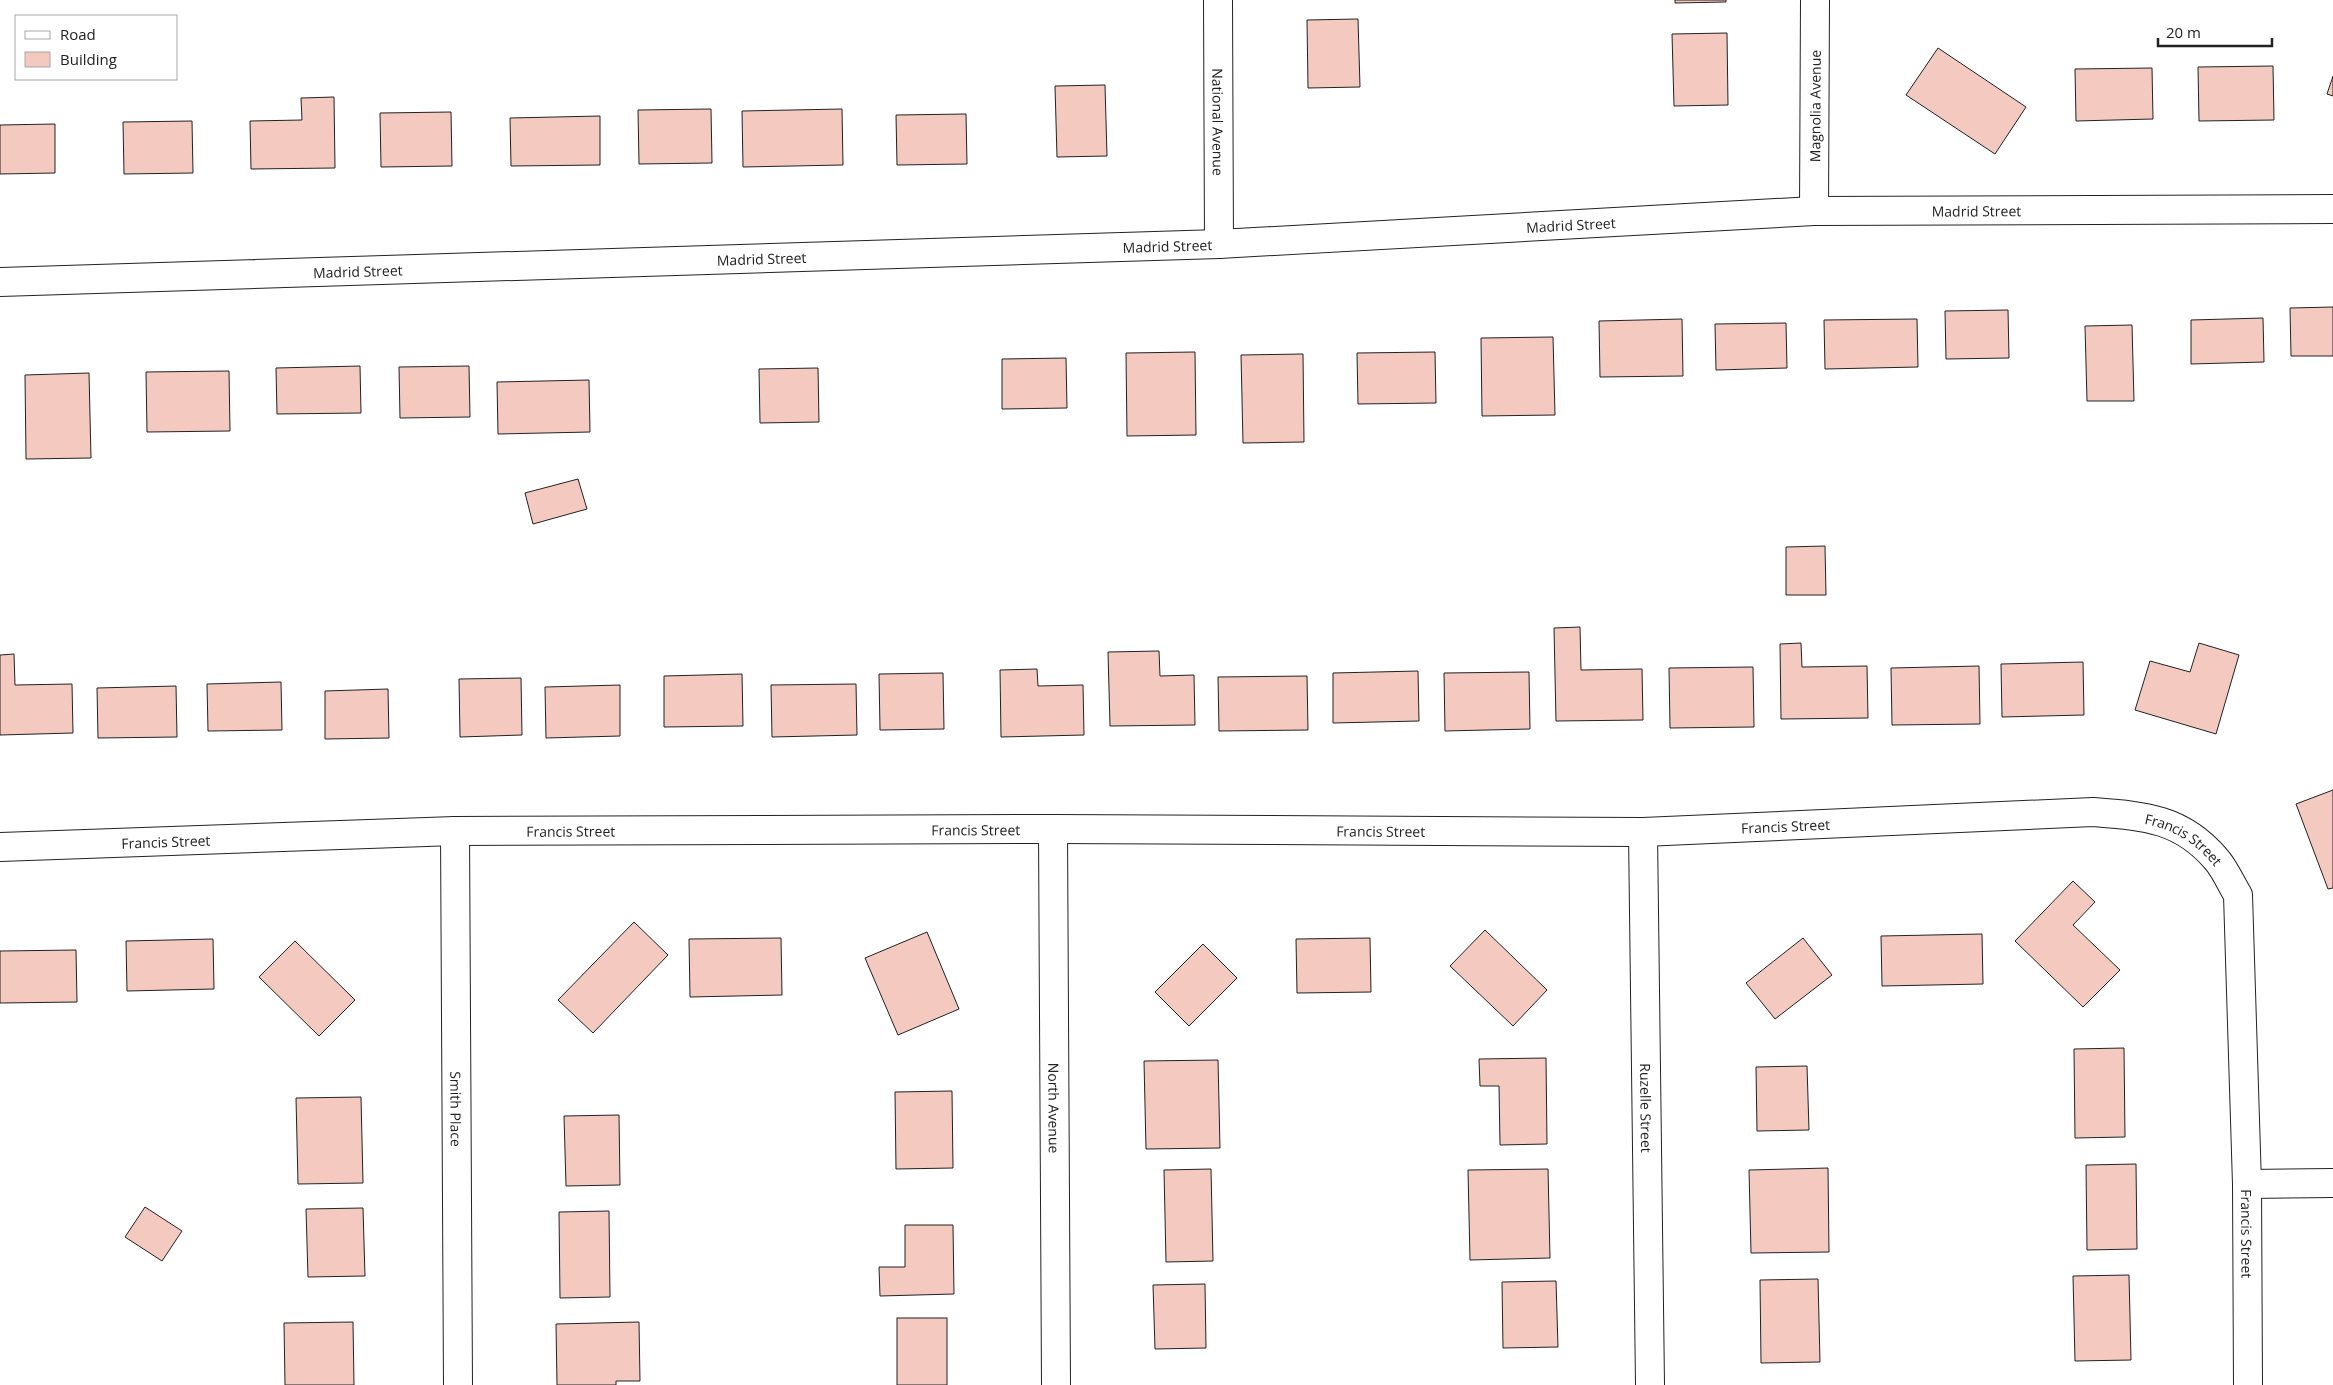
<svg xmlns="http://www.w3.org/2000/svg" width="2333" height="1385" viewBox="0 0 2333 1385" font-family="'Open Sans',sans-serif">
<rect width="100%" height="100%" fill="#fff"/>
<!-- building -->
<g fill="#f3c9c0" stroke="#222">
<path d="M1675 0H1726V2L1675 3Z"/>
<path d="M1358 19 1360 87 1308 88 1307 20Z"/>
<path d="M1727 33 1728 105 1674 106 1672 34Z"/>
<path d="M1938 48 2026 107 1995 154 1906 95Z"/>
<path d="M2273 66 2274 120 2199 121 2198 67Z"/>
<path d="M2152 68 2153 119 2076 121 2075 69Z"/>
<path d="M2333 76V96L2327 94Z"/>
<path d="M1105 85 1107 156 1057 157 1055 86Z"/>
<path d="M334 97 335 168 251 169 250 121 302 120 301 98Z"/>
<path d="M711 109 712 163 639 164 638 110Z"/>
<path d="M842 109 843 165 743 167 742 111Z"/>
<path d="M451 112 452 166 381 167 380 113Z"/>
<path d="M966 114 967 164 897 165 896 115Z"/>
<path d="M600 116V165L511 166 510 118Z"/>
<path d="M192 121 193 173 124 174 123 122Z"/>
<path d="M55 124V173L0 174V125Z"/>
<path d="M2333 307V356H2291L2290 308Z"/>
<path d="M2008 310 2009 358 1946 359 1945 311Z"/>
<path d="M2263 318 2264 362 2191 364V320Z"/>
<path d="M1682 319 1683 376 1600 377 1599 321Z"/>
<path d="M1917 319 1918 367 1825 369 1824 320Z"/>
<path d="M1786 323 1787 368 1716 370 1715 324Z"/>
<path d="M2132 325 2134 401H2087L2085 326Z"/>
<path d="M1553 337 1555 415 1482 416 1481 338Z"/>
<path d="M1195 352 1196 435 1127 436 1126 353Z"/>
<path d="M1435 352 1436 403 1358 404 1357 353Z"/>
<path d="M1303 354 1304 442 1243 443 1241 355Z"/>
<path d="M1066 358 1067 408 1002 409V359Z"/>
<path d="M360 366 361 413 277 414 276 368Z"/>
<path d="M469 366 470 417 400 418 399 367Z"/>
<path d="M818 368 819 422 760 423 759 369Z"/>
<path d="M229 371 230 431 147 432 146 372Z"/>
<path d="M89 373 91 458 26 459 25 375Z"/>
<path d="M589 380 590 432 498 434 497 382Z"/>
<path d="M578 479 587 509 533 524 525 493Z"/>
<path d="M1825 546 1826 595H1786V547Z"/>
<path d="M1580 627 1581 670 1642 669 1643 720 1556 721 1554 628Z"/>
<path d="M1801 643 1802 667 1867 666 1868 718 1781 719 1780 644Z"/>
<path d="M2199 643 2239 655 2216 734 2135 710 2150 661 2190 672Z"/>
<path d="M1159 651 1160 676 1194 675 1195 725 1110 726 1108 652Z"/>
<path d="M14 654 15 685 72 684 73 733 0 735V655Z"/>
<path d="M2083 662 2084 715 2002 717 2001 664Z"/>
<path d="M1979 666 1980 724 1892 725 1891 668Z"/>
<path d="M1753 667 1754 727 1670 728 1669 668Z"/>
<path d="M1037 669 1038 686 1083 685 1084 735 1001 737 1000 670Z"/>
<path d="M1418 671 1419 721 1333 723V673Z"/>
<path d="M1529 672 1530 729 1445 731 1444 673Z"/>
<path d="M943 673 944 729 880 730 879 674Z"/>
<path d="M742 674 743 726 664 727V676Z"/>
<path d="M1307 676 1308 730 1219 731 1218 677Z"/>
<path d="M521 678 522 735 460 737 459 679Z"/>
<path d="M281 682 282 730 208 731 207 684Z"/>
<path d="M856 684 857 735 772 737 771 685Z"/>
<path d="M620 685V736L546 738 545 687Z"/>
<path d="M176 686 177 737 98 738 97 688Z"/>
<path d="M388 689 389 738 325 739V691Z"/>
<path d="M2333 790V888L2328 889 2296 804Z"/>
<path d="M2073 881 2095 902 2073 925 2120 970 2083 1007 2015 941Z"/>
<path d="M634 922 668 955 593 1033 558 1000Z"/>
<path d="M1485 930 1547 990 1513 1026 1450 966Z"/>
<path d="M927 932 959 1009 898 1035 865 958Z"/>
<path d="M1982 934 1983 984 1882 986 1881 936Z"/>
<path d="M781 938 782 995 690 997 689 939Z"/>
<path d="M1370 938 1371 992 1297 993 1296 939Z"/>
<path d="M1803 938 1832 975 1775 1019 1746 983Z"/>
<path d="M213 939 214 989 127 991 126 941Z"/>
<path d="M295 941 355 1000 319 1036 259 977Z"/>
<path d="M1203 944 1237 978 1189 1026 1155 992Z"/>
<path d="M76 950 77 1002 0 1003V951Z"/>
<path d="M2124 1048 2125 1137 2075 1138 2074 1049Z"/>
<path d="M1546 1058 1547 1144 1500 1145 1499 1086H1480L1479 1059Z"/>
<path d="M1218 1060 1220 1148 1146 1149 1144 1061Z"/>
<path d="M1807 1066 1809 1130 1757 1131 1756 1067Z"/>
<path d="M952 1091 953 1168 896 1169 895 1092Z"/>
<path d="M361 1097 363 1183 298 1184 296 1098Z"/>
<path d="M619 1115 620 1185 566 1186 564 1116Z"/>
<path d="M2136 1164 2137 1249 2087 1250 2086 1165Z"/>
<path d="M1828 1168 1829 1252 1751 1253 1749 1170Z"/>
<path d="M1211 1169 1213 1261 1166 1262 1164 1170Z"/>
<path d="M1548 1169 1550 1258 1470 1260 1468 1170Z"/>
<path d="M145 1207 182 1231 162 1261 125 1237Z"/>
<path d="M363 1208 365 1276 308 1277 306 1209Z"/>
<path d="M609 1211 610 1297 560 1298 559 1212Z"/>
<path d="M905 1225H953L954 1294 880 1296 879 1267H905Z"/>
<path d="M2129 1275 2131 1360 2075 1361 2073 1276Z"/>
<path d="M1818 1279 1820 1362 1761 1363 1760 1280Z"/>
<path d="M1556 1281 1558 1347 1503 1348 1502 1282Z"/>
<path d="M1205 1284 1206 1348 1155 1349 1153 1285Z"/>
<rect x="897" y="1318" width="50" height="67"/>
<path d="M353 1322 354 1385H285L284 1323Z"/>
<path d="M639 1322 640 1381H616V1385H557L556 1324Z"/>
</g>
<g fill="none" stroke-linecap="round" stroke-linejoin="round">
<defs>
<g id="minor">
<path id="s1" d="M1218 0 1219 244"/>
<path id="s2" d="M1814 211 1815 0"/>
<path id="s3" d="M0 282 1219 244 1814 211 2333 209"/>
<path id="s4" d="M1053 829 1056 1385"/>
<path id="s5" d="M455 831 458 1385"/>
<path id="s6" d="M1643 832 1650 1385"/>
<path id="s7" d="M0 847 455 831 1053 829 1643 832 2093 812C2144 816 2181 818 2216 859 2225 869 2231 884 2238 895L2247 1184 2248 1385"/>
<path d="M2247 1184 2333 1183"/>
</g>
</defs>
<!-- minor casing -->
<use href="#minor" stroke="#222" stroke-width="30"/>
<!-- minor -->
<use href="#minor" stroke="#fff" stroke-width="28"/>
</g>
<g text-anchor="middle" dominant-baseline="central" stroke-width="4" stroke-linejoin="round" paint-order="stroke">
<!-- street labels -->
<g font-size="14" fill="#222" stroke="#fff">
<text stroke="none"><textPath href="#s2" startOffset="105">Magnolia Avenue</textPath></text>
<text stroke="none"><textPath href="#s1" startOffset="122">National Avenue</textPath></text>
<text stroke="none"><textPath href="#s3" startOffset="1978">Madrid Street</textPath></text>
<text stroke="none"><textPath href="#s3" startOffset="1572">Madrid Street</textPath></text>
<text stroke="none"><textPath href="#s3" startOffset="1168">Madrid Street</textPath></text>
<text stroke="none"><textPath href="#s3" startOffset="762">Madrid Street</textPath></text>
<text stroke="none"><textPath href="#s3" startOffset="358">Madrid Street</textPath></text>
<text stroke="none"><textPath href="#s7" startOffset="1786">Francis Street</textPath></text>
<text stroke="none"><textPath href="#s7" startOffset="976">Francis Street</textPath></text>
<text stroke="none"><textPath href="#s7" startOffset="571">Francis Street</textPath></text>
<text stroke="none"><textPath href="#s7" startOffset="1381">Francis Street</textPath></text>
<text stroke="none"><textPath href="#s7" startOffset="166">Francis Street</textPath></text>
<text stroke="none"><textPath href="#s7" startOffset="2191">Francis Street</textPath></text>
<text stroke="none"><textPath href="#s4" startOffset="279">North Avenue</textPath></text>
<text stroke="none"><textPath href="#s5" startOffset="278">Smith Place</textPath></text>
<text stroke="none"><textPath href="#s6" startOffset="276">Ruzelle Street</textPath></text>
<text stroke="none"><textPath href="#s7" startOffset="2611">Francis Street</textPath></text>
</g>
</g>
<!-- legend -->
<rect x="15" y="15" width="162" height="65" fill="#ffffff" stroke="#a7a7a7"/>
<rect x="25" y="31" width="25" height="8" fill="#ffffff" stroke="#a7a7a7"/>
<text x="60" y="40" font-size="15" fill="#222222">Road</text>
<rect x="25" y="52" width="25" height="15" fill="#f3c9c0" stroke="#a7a7a7"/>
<text x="60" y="65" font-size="15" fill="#222222">Building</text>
<!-- scale -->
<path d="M2158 38v8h114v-8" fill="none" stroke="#222222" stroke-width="2.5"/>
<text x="2166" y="38" font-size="15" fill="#222222" stroke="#ffffff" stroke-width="4" paint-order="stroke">20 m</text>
</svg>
